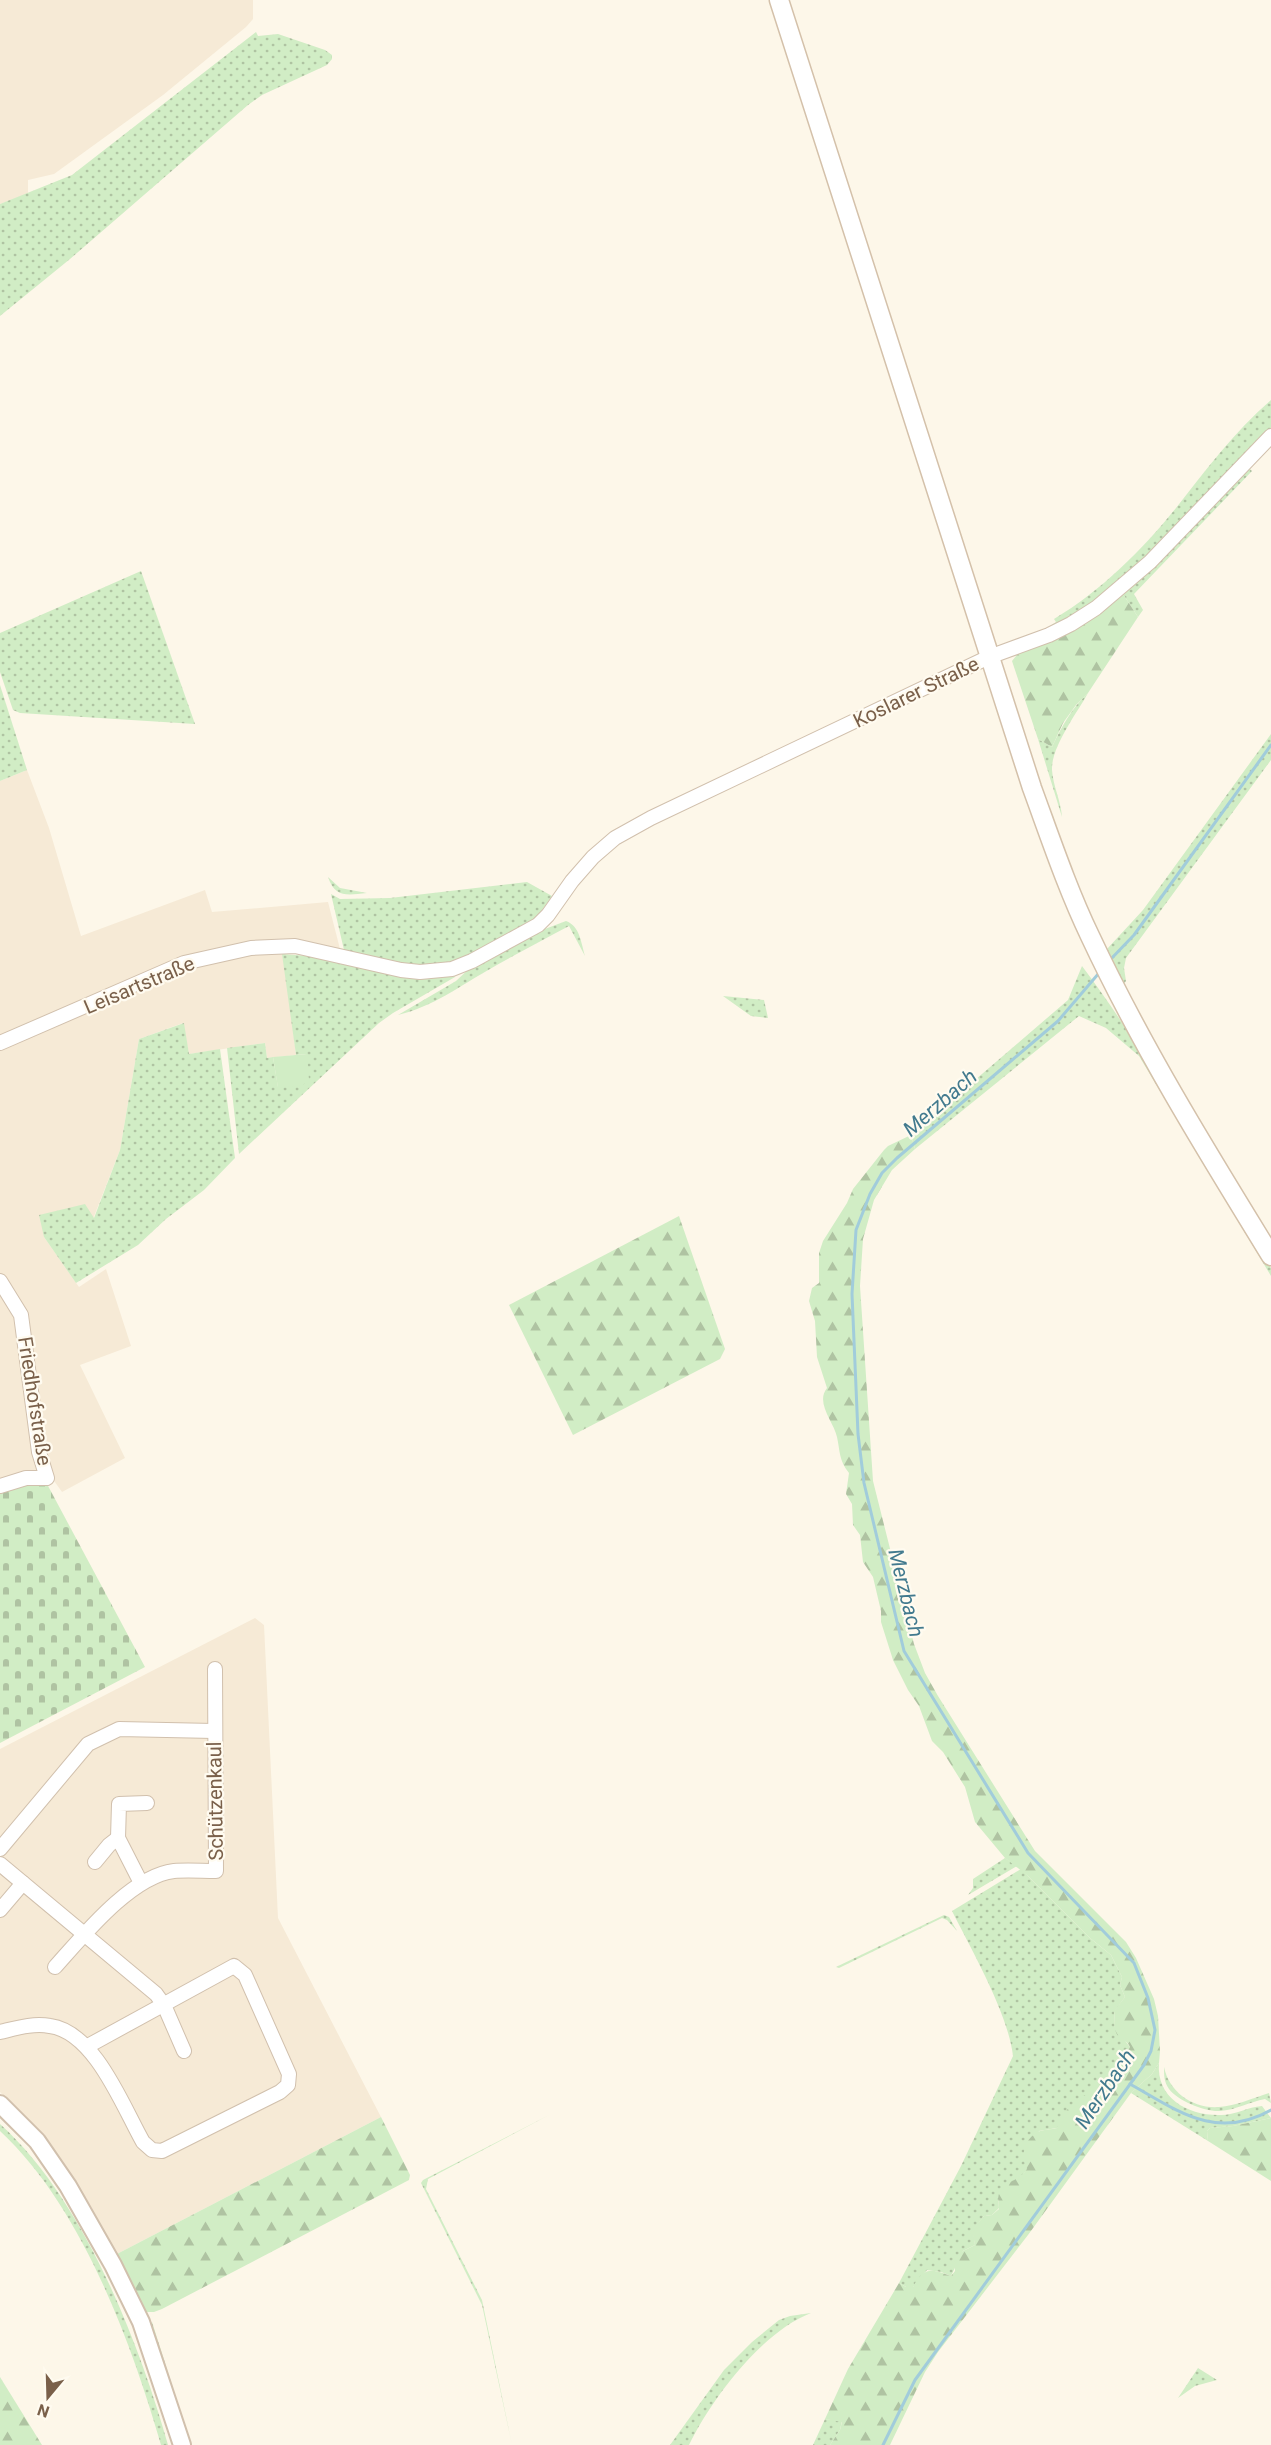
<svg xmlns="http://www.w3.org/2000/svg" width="1271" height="2445" viewBox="0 0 1271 2445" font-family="Roboto,sans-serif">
<defs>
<pattern id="grass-dots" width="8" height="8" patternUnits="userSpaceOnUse" patternTransform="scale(1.5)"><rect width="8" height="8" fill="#d1edc5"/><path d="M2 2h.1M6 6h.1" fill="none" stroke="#afc3a2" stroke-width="1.8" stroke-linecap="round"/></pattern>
<pattern id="forest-firs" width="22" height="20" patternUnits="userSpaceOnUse" patternTransform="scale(1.5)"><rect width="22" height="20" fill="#d1edc5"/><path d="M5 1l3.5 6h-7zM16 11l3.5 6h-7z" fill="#afc3a2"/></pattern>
<pattern id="cemetery-stones" width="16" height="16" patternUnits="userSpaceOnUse" patternTransform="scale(1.5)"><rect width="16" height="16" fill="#d1edc5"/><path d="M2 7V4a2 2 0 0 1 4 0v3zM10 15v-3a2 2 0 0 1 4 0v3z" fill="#afc3a2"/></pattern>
</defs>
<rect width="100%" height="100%" fill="#fdf7e9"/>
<!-- residential -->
<g fill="#f6ead6">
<path d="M0 0H253V19L246 27 163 95 54 174 28 180V194L0 204Z"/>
<path d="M27 770 49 828 81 936 205 890 212 912 328 902 340 949 312 942 283 941 296 1055 267 1058 265 1043 189 1054 183 1023 139 1039 120 1150 93 1219 44 1237 79 1287 106 1269 131 1346 80 1365 125 1458 62 1492 45 1468 0 1482V781Z"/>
<path d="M255 1618 264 1625 278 1918 381 2117 115 2255 92 2208 69 2174 49 2146 0 2092V1749Z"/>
</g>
<!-- grass -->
<g fill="url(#grass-dots)">
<path d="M256 32 258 36 278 34 325 50 332 55V59L327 65 262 95 248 105 70 259 0 316V204L72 175Z"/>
<path d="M1271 400V430L1173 534 1109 592 1049 631 1047 628 1056 622 1054 619C1101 591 1142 550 1176 508 1206 470 1234 432 1271 400Z"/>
<path d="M1247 466 1252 471 1134 594 1143 610 1138 617 1121 591Z"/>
<path d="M141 571 195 724 20 713 13 710 0 672V633Z"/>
<path d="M0 685 27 770 0 781Z"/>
<path d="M1088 693C1077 713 1051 747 1052 770 1053 786 1061 801 1062 817L1038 739 1052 747C1062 726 1071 709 1088 693Z"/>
<path d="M1271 734V760L1126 958 1124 968 1126 981 1123 985 1107 949 1143 910Z"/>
<path d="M328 877 340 888 367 893C347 895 335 898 328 877Z"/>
<path d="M527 882 552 896 535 920 457 962C417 971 382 961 344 950L331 894 340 899 390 898Z"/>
<path d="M566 921C580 926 581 943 585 956L569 926C543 940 516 954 490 969 460 986 432 1007 398 1015L456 981 473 965 537 932Z"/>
<path d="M282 954 322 957 414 979 454 974 455 977 393 1013 379 1023 239 1154 227 1048 265 1043 267 1058 273 1057 278 1087 307 1054 296 1055Z"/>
<path d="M1082 966C1153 1061 1210 1166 1271 1268V1276L1139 1056 1106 1028 1079 1016 915 1149 911 1135 1068 1000Z"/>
<path d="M723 996 764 1000 768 1018 751 1016Z"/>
<path d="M184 1023 189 1054 220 1049 235 1158 204 1190 166 1219 138 1245 76 1283 44 1237 39 1215 85 1204 94 1218 120 1150 139 1039Z"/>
<path d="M1005 1858 1017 1866 968 1895 973 1888V1879Z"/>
<path d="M1021 1869 1090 1938 1111 1955 1122 1977 1120 1985 1125 1997 1114 2012 1115 2028 1130 2047 1126 2054V2064L1115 2077 1092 2092 1057 2128 1039 2131 1028 2169 998 2200 999 2208 992 2215 984 2216 973 2230 975 2245 963 2251 951 2276 941 2272 927 2270 913 2287H906L899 2283 961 2166 1013 2056C1008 2013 972 1951 952 1911Z"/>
<path d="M944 1915 949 1917 957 1931 947 1920 942 1918 839 1968 836 1967Z"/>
<path d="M1159 2063C1156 2098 1188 2116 1221 2115 1235 2115 1248 2107 1262 2106L1271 2118 1233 2126 1210 2128 1207 2131 1208 2141 1131 2093 1152 2074Z"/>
<path d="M1164 2067C1169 2092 1193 2109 1219 2107 1236 2106 1253 2098 1269 2093L1271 2103 1265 2099C1250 2102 1235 2110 1220 2111 1205 2112 1178 2101 1169 2089 1164 2082 1164 2075 1164 2067Z"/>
<path d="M551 2114 428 2179 426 2189 482 2300 512 2445 482 2305 421 2183 423 2180Z"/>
<path d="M0 2124C83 2199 138 2339 168 2445H161C131 2341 81 2206 0 2131Z"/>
<path d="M811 2313C762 2332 712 2398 689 2445H670L724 2370 752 2342 779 2320 790 2316Z"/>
<path d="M152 2322 191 2445H187L150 2324Z"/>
<path d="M1198 2368 1217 2380 1195 2386 1178 2398Z"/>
<path d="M825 2419 842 2421 840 2430 830 2445H813Z"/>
</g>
<!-- forest -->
<g fill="url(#forest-firs)">
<path d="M1121 591 1138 617 1088 693 1076 705 1063 723 1052 747 1038 739 1012 661 1020 651Z"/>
<path d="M911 1135 915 1149 892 1170 874 1200 863 1239 860 1286 873 1481 914 1644 925 1673 938 1696 1035 1851 1126 1942 1136 1958 1154 1999 1158 2016 1160 2051 1159 2063 1152 2074 1131 2093 1028 2235 938 2352 925 2372 890 2445H830L840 2430 842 2422 825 2419 848 2369 899 2283 906 2287H913C924 2266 932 2269 951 2276L955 2271 954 2260 963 2251 975 2245 972 2230 984 2216 992 2215 999 2209C994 2178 1015 2187 1027 2169 1021 2156 1023 2140 1038 2132 1043 2129 1051 2130 1057 2128 1065 2098 1106 2087 1126 2065V2054L1130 2047C1127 2040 1123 2042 1119 2037 1113 2031 1115 2019 1114 2011L1125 1997 1120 1985 1122 1977 1111 1955 1090 1938 1028 1876 1005 1858 975 1822 965 1787 943 1752 932 1741 919 1706 908 1690 893 1660 881 1622V1611L873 1577 863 1562 860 1535 853 1525 852 1504 846 1494 849 1473C839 1461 840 1451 837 1437 834 1422 815 1403 827 1388L817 1357 815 1321 809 1301 812 1288 819 1283V1253L823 1241 847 1203 853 1189 884 1150 888 1146Z"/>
<path d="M679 1216 725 1349 720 1359 573 1435 509 1305Z"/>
<path d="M381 2117 410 2175 409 2180 162 2309 154 2312H145L115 2255Z"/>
<path d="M1271 2118V2181L1208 2141 1207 2131 1210 2128 1233 2126Z"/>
<path d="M0 2377 42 2445H0Z"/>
</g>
<!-- cemetery -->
<path fill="url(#cemetery-stones)" d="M28 1480 47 1484 145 1667 0 1743V1489Z"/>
<!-- pitch -->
<path fill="#d1edc5" d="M307 1054 309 1080 303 1085 278 1088 273 1057Z"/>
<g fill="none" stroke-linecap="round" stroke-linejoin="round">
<!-- stream -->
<g stroke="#a1ccdb" stroke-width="3">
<path d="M1109 961 1134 935 1271 745"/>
<path d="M1130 2084C1178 2111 1216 2141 1271 2110"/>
<path d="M883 2445 915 2380 1144 2065 1151 2051 1155 2030 1148 1998 1134 1963 1028 1853 904 1651 864 1483 858 1434 852 1294 856 1230 870 1194 882 1173 897 1158 1058 1021 1099 973"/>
</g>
<defs>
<g id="minor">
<path d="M0 1043 184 963 251 948 295 946 401 970 420 972 452 969 472 961 538 925 548 915 572 881 593 857 615 838 651 818 989 657 1049 635 1071 624 1096 608 1150 562 1271 436"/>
<path d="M0 1281 21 1315 39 1452 47 1478H26L0 1486"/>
<path d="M0 1849 88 1744 119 1729 214 1731"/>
<path d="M95 1862 109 1845 118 1838"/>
<path d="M0 1864 156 1994 164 2005 184 2051"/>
<path d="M141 1883 118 1838 119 1804 147 1803"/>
<path d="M0 1910 23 1883"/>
<path d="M55 1967C83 1936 131 1876 174 1871 187 1870 202 1871 216 1871L215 1669"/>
<path d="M0 2032C17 2028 33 2023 50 2026 95 2032 123 2107 143 2142L152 2150 162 2151 280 2092 288 2085 289 2074 245 1975 234 1966 86 2047"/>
</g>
<path id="tertiary" d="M0 2104 37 2141 68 2186 113 2265 141 2322 182 2445"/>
<path id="secondary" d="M779 0 1032 788C1050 837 1067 888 1090 936 1142 1047 1207 1152 1271 1256"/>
</defs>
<!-- minor casing -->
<use href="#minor" stroke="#d1c0ad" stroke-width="16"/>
<!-- tertiary casing -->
<use href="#tertiary" stroke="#d1c0ad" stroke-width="20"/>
<!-- secondary casing -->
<use href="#secondary" stroke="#d4c1aa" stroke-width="21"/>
<!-- minor -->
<use href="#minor" stroke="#fff" stroke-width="14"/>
<!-- tertiary -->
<use href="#tertiary" stroke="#fff" stroke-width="16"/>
<!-- secondary -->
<use href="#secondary" stroke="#fff" stroke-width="18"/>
</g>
<g text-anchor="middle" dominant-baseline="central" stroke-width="4.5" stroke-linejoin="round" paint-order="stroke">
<!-- street labels -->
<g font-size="20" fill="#7a604a" stroke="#fffbf0">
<text transform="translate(916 692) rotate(-26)">Koslarer Straße</text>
<text transform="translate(139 985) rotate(-23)">Leisartstraße</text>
<text transform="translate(35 1401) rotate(81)">Friedhofstraße</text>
<text transform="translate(215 1801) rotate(-91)">Schützenkaul</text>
</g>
<!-- water labels -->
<g font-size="21" font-style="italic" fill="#427a8e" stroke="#fffbf0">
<text transform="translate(940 1103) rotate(-41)">Merzbach</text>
<text transform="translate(906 1593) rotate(76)">Merzbach</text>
<text transform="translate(1105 2089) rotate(-56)">Merzbach</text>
</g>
</g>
<!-- north arrow -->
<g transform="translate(48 2397) rotate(199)" stroke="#fffbf0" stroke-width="4.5" paint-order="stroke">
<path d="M0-4.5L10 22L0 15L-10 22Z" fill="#7a604a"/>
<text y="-9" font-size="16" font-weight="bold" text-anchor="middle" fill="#7a604a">N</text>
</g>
</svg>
